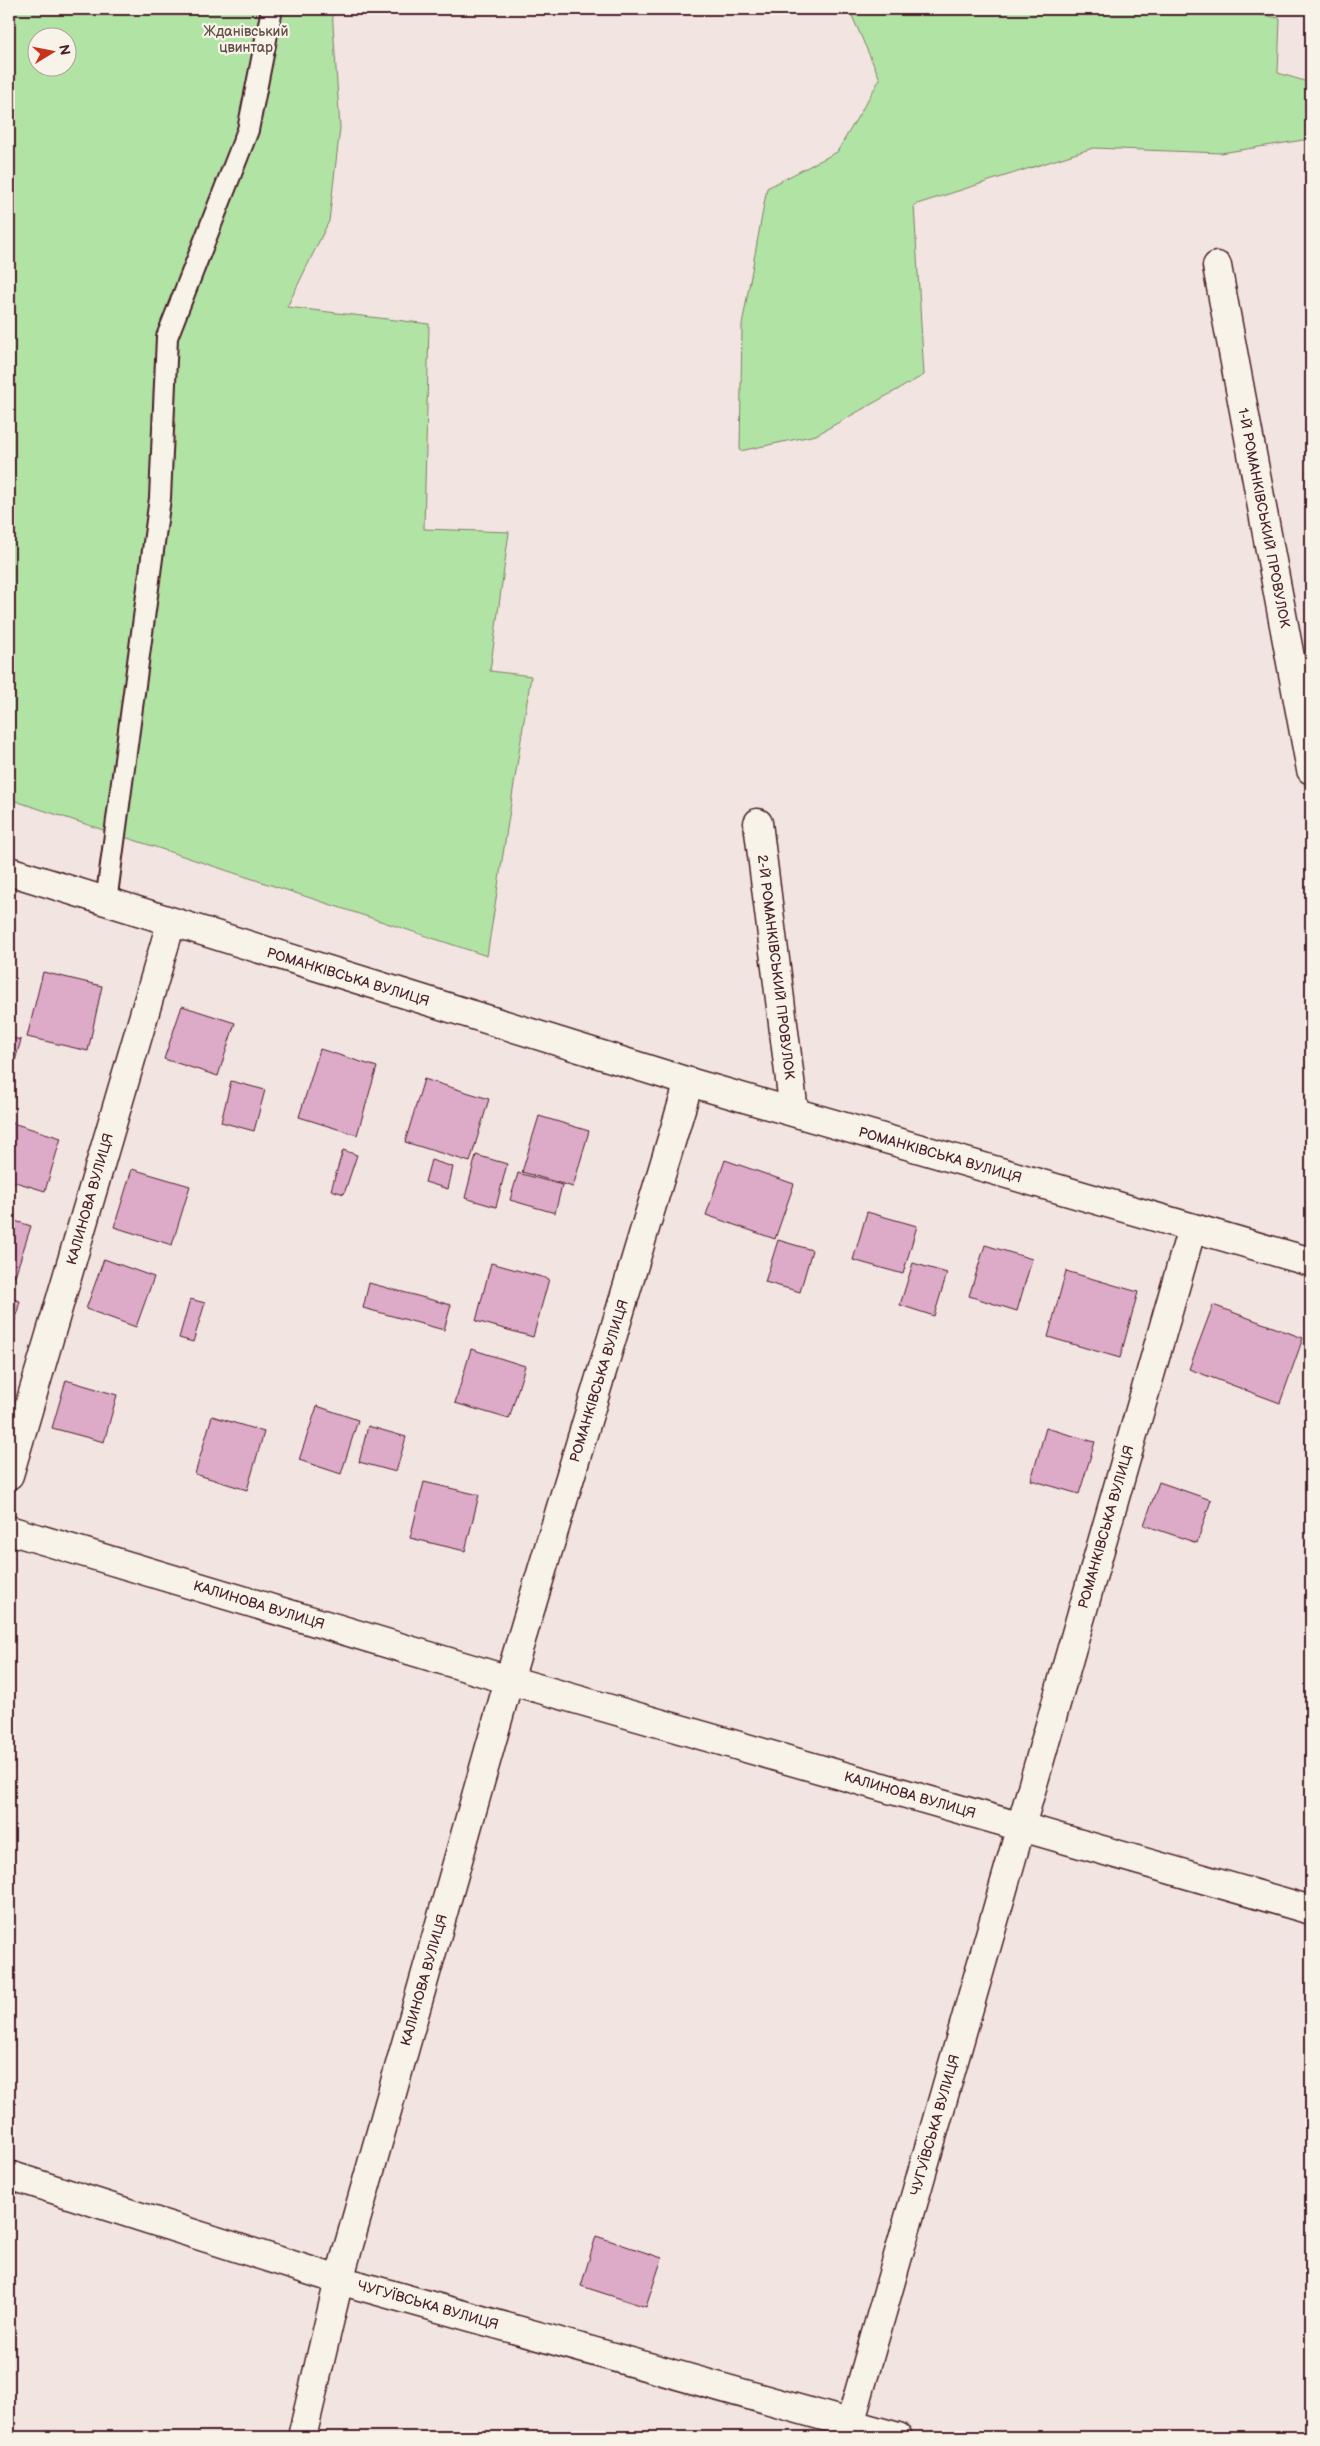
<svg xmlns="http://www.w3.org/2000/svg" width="1320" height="2446" viewBox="0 0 1320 2446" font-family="'Balsamiq Sans',sans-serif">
<rect width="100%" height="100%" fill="#f2e4e1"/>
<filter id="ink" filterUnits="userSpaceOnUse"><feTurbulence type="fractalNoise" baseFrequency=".02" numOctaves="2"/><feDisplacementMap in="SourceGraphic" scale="10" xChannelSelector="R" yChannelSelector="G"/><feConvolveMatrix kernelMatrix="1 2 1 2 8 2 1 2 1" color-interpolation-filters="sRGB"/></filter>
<g filter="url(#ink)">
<!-- green -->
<g fill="#b1e3a4" stroke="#7e8168" fill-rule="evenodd">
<path d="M9 9H332L340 128 329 221 287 307 429 324 424 529 509 532 490 671 531 676 487 956 9 799ZM38 38H68V68H38Z"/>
<path d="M849 9H1221L1280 18 1278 73 1311 83V136L1310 139 1221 153 1093 148 914 205 924 375 816 435 740 451 742 325 767 188 837 152 880 79Z"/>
</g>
<!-- building -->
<g fill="#ddaac7" stroke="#4a1f2b">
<path d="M43 972 102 986 88 1051 27 1037Z"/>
<path d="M182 1006 235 1023 218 1076 164 1059Z"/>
<path d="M9 1037 21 1040 9 1081Z"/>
<path d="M320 1049 377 1067 357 1135 299 1117Z"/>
<path d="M424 1079 489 1099 470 1162 405 1142Z"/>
<path d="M231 1081 265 1090 254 1131 221 1122Z"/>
<path d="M539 1116 589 1131 573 1187 522 1172Z"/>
<path d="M9 1122 61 1138 45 1191 9 1180Z"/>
<path d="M343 1150 357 1155 344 1194 331 1190Z"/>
<path d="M476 1155 507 1164 496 1207 465 1198Z"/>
<path d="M431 1160 453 1167 448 1189 425 1182Z"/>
<path d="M725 1160 794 1184 775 1239 706 1215Z"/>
<path d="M132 1169 190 1186 172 1245 114 1227Z"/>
<path d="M518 1173 562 1185 555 1213 510 1200Z"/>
<path d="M867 1212 917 1226 903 1274 853 1260Z"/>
<path d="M9 1219 31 1226 15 1276 9 1274Z"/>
<path d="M778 1240 812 1250 800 1292 765 1282Z"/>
<path d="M985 1245 1032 1259 1017 1311 969 1296Z"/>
<path d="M104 1259 154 1277 136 1327 86 1309Z"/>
<path d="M491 1263 549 1279 533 1337 476 1321Z"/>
<path d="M913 1263 947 1273 934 1316 900 1305Z"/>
<path d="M1066 1271 1138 1292 1120 1358 1048 1337Z"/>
<path d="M369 1283 451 1305 444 1330 363 1308Z"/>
<path d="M9 1298 20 1301 9 1343Z"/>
<path d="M190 1299 205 1303 193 1342 179 1338Z"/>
<path d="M1213 1305 1303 1338 1280 1403 1189 1369Z"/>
<path d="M471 1349 525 1366 509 1419 455 1403Z"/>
<path d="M66 1380 117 1395 104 1442 52 1428Z"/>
<path d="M317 1406 358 1420 341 1474 299 1460Z"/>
<path d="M212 1416 264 1432 247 1490 195 1474Z"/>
<path d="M368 1426 406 1437 396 1472 359 1462Z"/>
<path d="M1046 1428 1095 1442 1079 1494 1031 1480Z"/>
<path d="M424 1482 479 1495 465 1551 410 1538Z"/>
<path d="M1159 1482 1211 1500 1197 1543 1144 1525Z"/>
<path d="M596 2236 662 2258 646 2307 581 2286Z"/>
</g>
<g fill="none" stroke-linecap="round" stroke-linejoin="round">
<defs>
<path id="service" d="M106 902 160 498 167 337 248 130 272 9"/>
<g id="minor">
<path d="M1217 266 1311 770"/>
<path d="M758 823 794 1112"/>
<path d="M9 1475 171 923"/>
<path d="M9 1530 509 1680 1311 1910"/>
<path d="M9 2175 339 2280 898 2437"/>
<path d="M850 2424 1192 1228"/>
</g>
<path id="tertiary" d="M302 2437 339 2280 509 1680 689 1082"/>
<path id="secondary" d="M9 871 689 1082 1311 1262"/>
</defs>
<!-- service casing -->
<use href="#service" stroke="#4a1f2b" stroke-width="24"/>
<!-- minor casing -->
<use href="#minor" stroke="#4a1f2b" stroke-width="31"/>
<!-- tertiary casing -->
<use href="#tertiary" stroke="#4a1f2b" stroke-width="31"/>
<!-- secondary casing -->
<use href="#secondary" stroke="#4a1f2b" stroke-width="31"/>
<!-- service -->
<use href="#service" stroke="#f7f3e8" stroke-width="20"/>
<!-- minor -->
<use href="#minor" stroke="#f7f3e8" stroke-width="28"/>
<!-- tertiary -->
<use href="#tertiary" stroke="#f7f3e8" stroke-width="28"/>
<!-- secondary -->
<use href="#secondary" stroke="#f7f3e8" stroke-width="28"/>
</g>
</g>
<g text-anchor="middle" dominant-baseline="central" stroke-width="4.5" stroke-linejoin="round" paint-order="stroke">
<!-- park labels -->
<g font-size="14" fill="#645049" stroke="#f7f3e8">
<text x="246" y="31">Жданівський<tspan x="246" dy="16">цвинтар</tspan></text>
</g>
<!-- street labels -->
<g font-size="14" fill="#4a1f2b" stroke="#f7f3e8">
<text transform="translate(1264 518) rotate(79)">1-Й РОМАНКІВСЬКИЙ ПРОВУЛОК</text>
<text transform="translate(776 967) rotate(83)">2-Й РОМАНКІВСЬКИЙ ПРОВУЛОК</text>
<text transform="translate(348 977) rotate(17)">РОМАНКІВСЬКА ВУЛИЦЯ</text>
<text transform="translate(940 1155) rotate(16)">РОМАНКІВСЬКА ВУЛИЦЯ</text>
<text transform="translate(90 1199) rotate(-74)">КАЛИНОВА ВУЛИЦЯ</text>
<text transform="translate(599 1381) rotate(-73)">РОМАНКІВСЬКА ВУЛИЦЯ</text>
<text transform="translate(1106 1527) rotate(-74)">РОМАНКІВСЬКА ВУЛИЦЯ</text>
<text transform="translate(259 1605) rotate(17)">КАЛИНОВА ВУЛИЦЯ</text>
<text transform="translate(910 1795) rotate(16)">КАЛИНОВА ВУЛИЦЯ</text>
<text transform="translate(424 1980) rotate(-74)">КАЛИНОВА ВУЛИЦЯ</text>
<text transform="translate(935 2125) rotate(-74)">ЧУГУЇВСЬКА ВУЛИЦЯ</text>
<text transform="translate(428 2305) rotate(16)">ЧУГУЇВСЬКА ВУЛИЦЯ</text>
</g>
</g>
<!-- margin -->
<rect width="1320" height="2446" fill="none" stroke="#f7f3e8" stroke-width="30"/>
<rect x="15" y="15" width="1290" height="2416" fill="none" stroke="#4a1f2b" stroke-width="2" filter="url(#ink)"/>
<!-- north arrow -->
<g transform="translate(52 52) rotate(80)"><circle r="24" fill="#f7f3e8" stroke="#b29e9c"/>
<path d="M0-4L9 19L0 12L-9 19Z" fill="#c8321e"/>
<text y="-8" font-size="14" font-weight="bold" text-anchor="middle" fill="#4a1f2b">N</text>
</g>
</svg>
